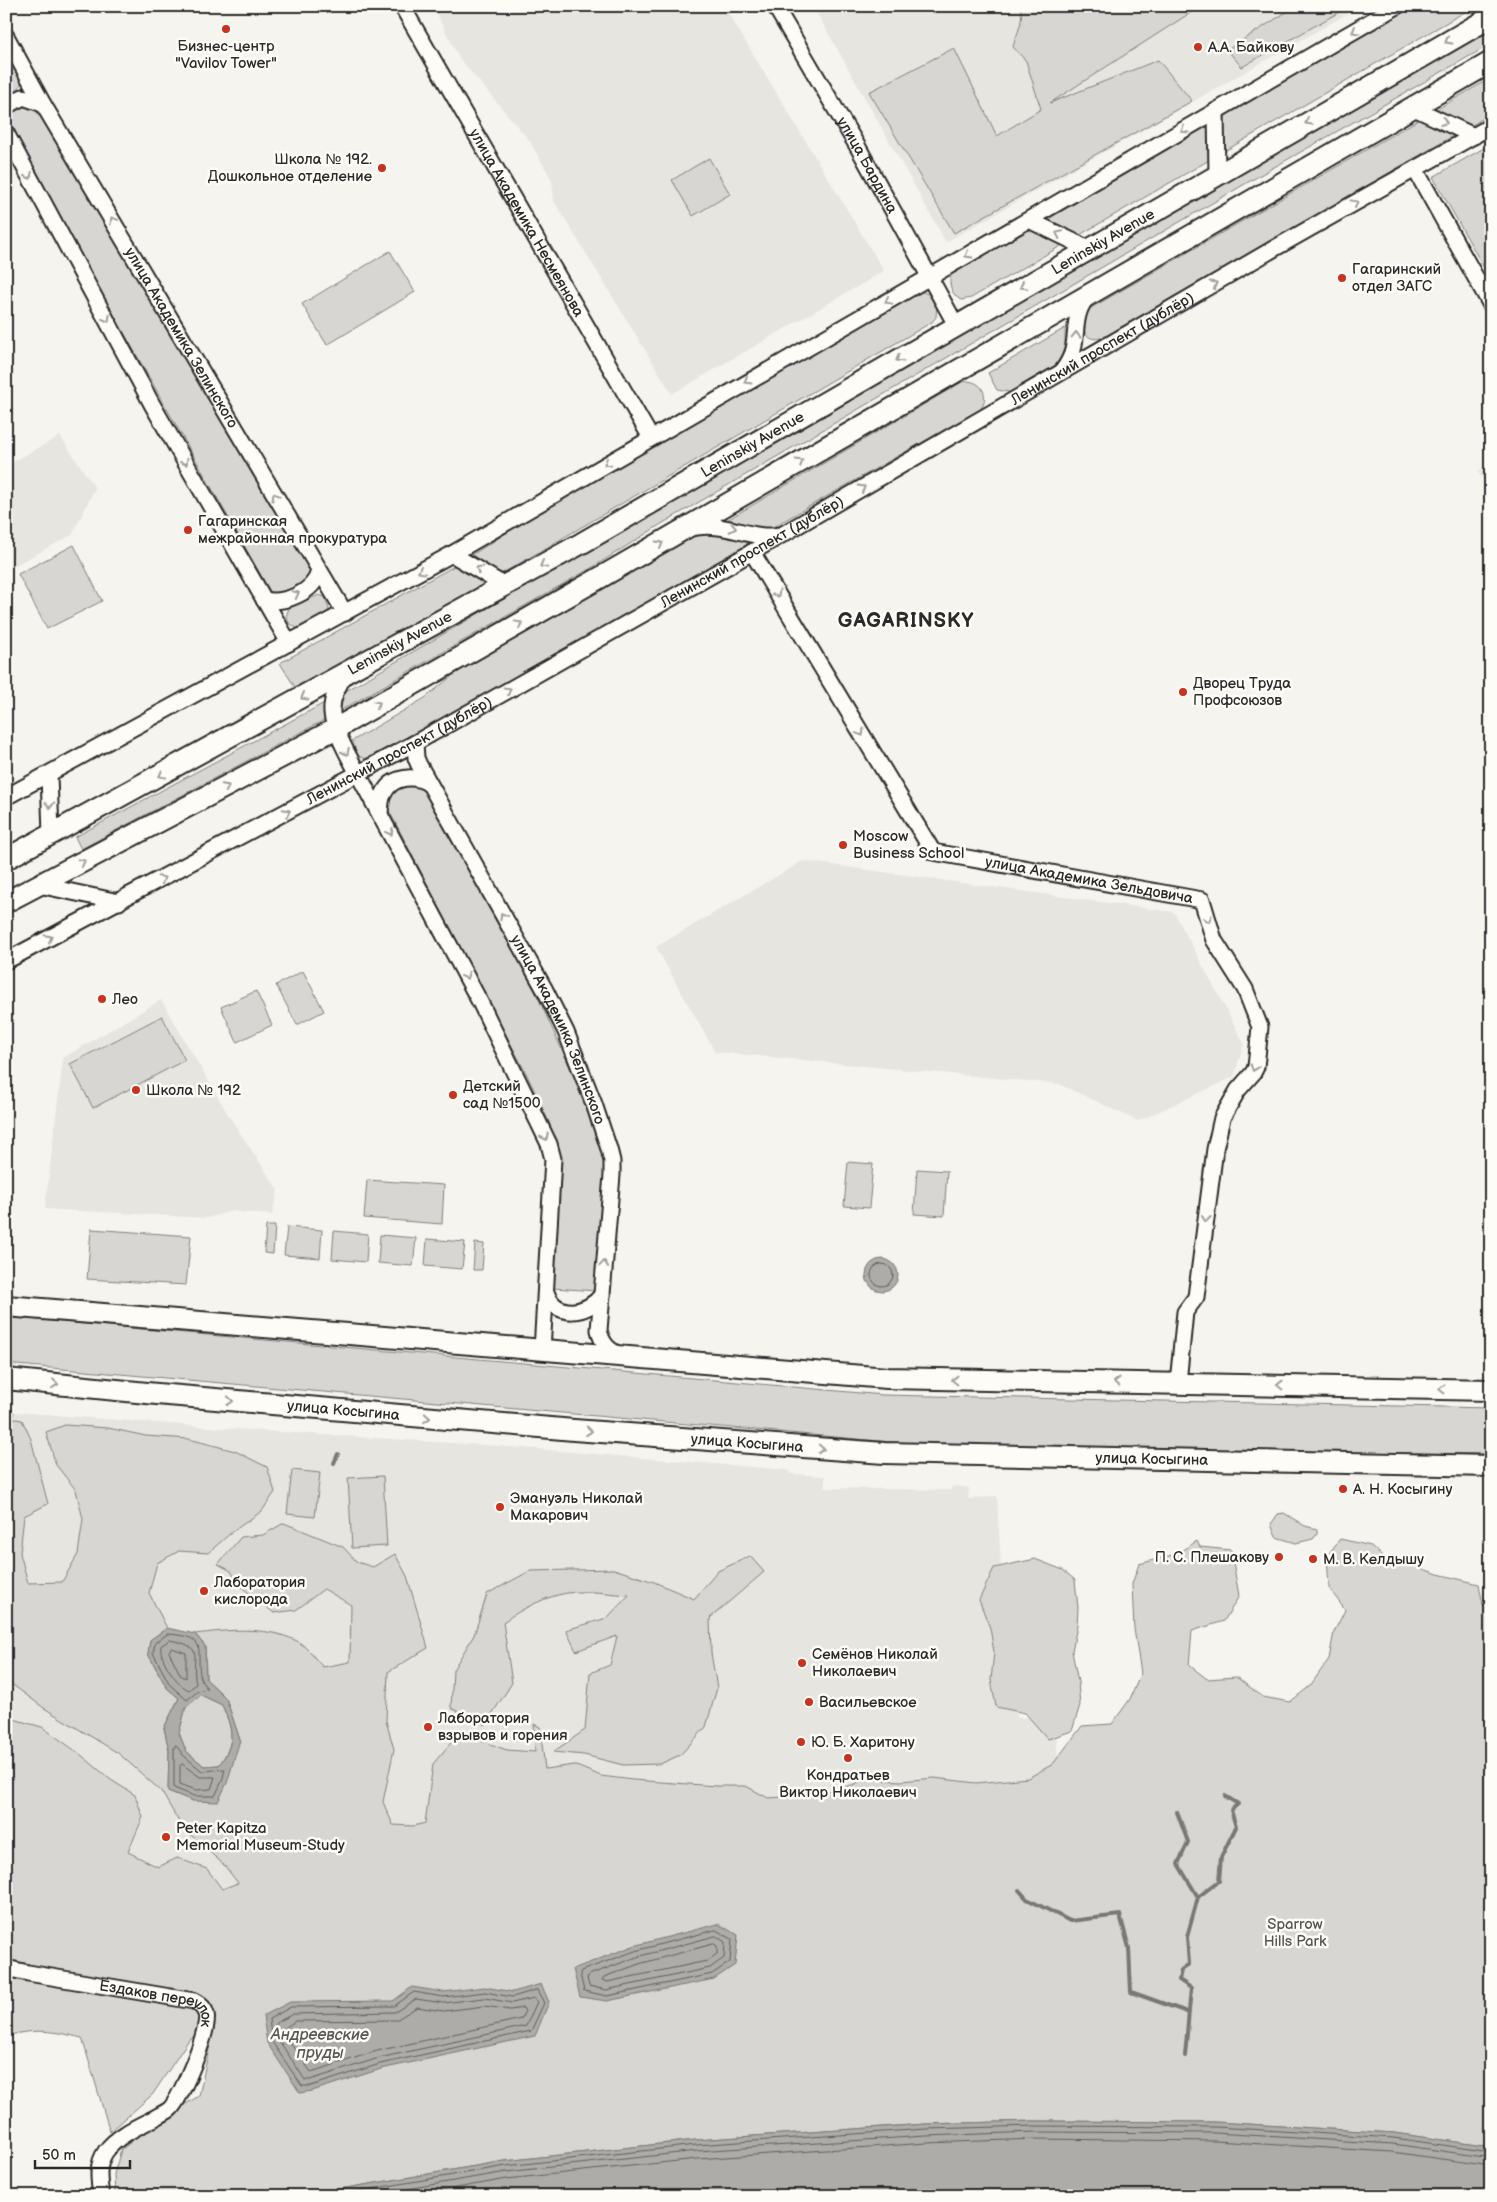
<svg xmlns="http://www.w3.org/2000/svg" width="1497" height="2202" viewBox="0 0 1497 2202" font-family="'Balsamiq Sans',sans-serif">
<rect width="100%" height="100%" fill="#f5f4ef"/>
<filter id="ink" filterUnits="userSpaceOnUse"><feTurbulence type="fractalNoise" baseFrequency=".02" numOctaves="2"/><feDisplacementMap in="SourceGraphic" scale="10" xChannelSelector="R" yChannelSelector="G"/><feConvolveMatrix kernelMatrix="1 2 1 2 8 2 1 2 1" color-interpolation-filters="sRGB"/></filter>
<g filter="url(#ink)">
<!-- built -->
<g fill="#e6e5e0">
<path d="M433 6H724L884 271 672 394 554 201 552 180 529 140 459 58Z"/>
<path d="M813 6H1361L946 242Z"/>
<path d="M60 436 95 488 72 535 6 570V466Z"/>
<path d="M1491 463V491L1478 472Z"/>
<path d="M803 861 1174 912 1244 1043 1234 1077 1138 1121 1059 1084 715 1052 656 947Z"/>
<path d="M161 1000 232 1121 278 1190 272 1215 231 1211 208 1218 45 1209 63 1058Z"/>
<path d="M14 1412 234 1429 499 1446 788 1470 791 1474 825 1476V1488L951 1490V1487L957 1486 969 1488 968 1499 997 1496 1001 1569 1013 1622 1017 1718 1055 1716 1060 1789 764 1805 706 1789 558 1770 440 1822 376 1838 170 1906 6 1874V1418L14 1416Z"/>
</g>
<!-- green -->
<g fill="#d7d6d2" stroke="#81807e">
<path d="M1019 6H1201L1050 103 1158 60 1192 101 954 233 869 92 954 48 997 136 1041 109 1026 61 1013 47C1016 34 1026 19 1019 6Z"/>
<path d="M1296 6H1350L1242 67 1227 50Z"/>
<path d="M1409 6H1475L971 298 961 300C950 294 946 279 955 270Z"/>
<path d="M1491 29V44L1269 170 663 523 593 567 336 713 339 695 733 465Z"/>
<path d="M6 53 23 80 17 91 6 97Z"/>
<path d="M1491 78V114L1105 337C1083 344 1082 328 1084 312Z"/>
<path d="M27 100 41 107 313 575 308 585 279 598 271 593 6 124V112Z"/>
<path d="M1491 144V280L1433 177Z"/>
<path d="M709 158 730 194 693 216 672 180Z"/>
<path d="M390 251 415 292 327 345 302 304Z"/>
<path d="M920 291 931 295 937 305 936 317 932 322 503 573 495 572 470 556 592 479Z"/>
<path d="M1065 328V364L1014 393 997 390 988 373Z"/>
<path d="M967 381C983 382 989 396 981 409L764 532 727 520 962 382Z"/>
<path d="M703 531 728 534 751 545 373 757C359 761 356 754 350 744L352 741 425 698 453 675Z"/>
<path d="M74 545 102 601 47 629 18 574Z"/>
<path d="M456 565 488 582 296 689 280 663Z"/>
<path d="M319 595 325 597 329 609 328 613 298 629 289 623 286 616 289 608Z"/>
<path d="M328 701 326 719 81 849 75 837Z"/>
<path d="M403 783H423L535 991 584 1098 599 1143 606 1173 597 1291 553 1288 560 1181 558 1150 549 1122 526 1073 385 803 388 792Z"/>
<path d="M303 971 324 1011 297 1025 276 985Z"/>
<path d="M256 991 272 1025 237 1042 221 1007Z"/>
<path d="M162 1016 185 1060 93 1108 70 1064Z"/>
<path d="M848 1162 873 1164 869 1208 844 1206Z"/>
<path d="M917 1169 947 1171 944 1216 914 1214Z"/>
<path d="M367 1180 444 1185 442 1224 364 1218Z"/>
<path d="M266 1226H275L273 1254 264 1253Z"/>
<path d="M287 1227 322 1230 320 1258 284 1255Z"/>
<path d="M91 1229 191 1236 186 1285 87 1279Z"/>
<path d="M334 1231 368 1234 366 1262 332 1259Z"/>
<path d="M380 1235 416 1238 413 1266 378 1263Z"/>
<path d="M427 1239 465 1242 462 1269 425 1266Z"/>
<path d="M475 1243 484 1244 482 1270H473Z"/>
<path d="M6 1317 883 1395 1491 1408V1454L948 1447 6 1364Z"/>
<path d="M6 1411 14 1412V1416L10 1418 22 1420 31 1439 48 1504 24 1516 20 1553 28 1583 62 1582 78 1554 83 1519 76 1490 56 1465 46 1432 65 1425 108 1428 146 1436 189 1439 235 1451 267 1467 275 1492 262 1511 232 1532 208 1553 179 1551 157 1563 149 1593 167 1628 150 1640 148 1654 167 1688 179 1698 164 1728 169 1750 168 1791 193 1801 240 1740 226 1698 206 1679 205 1646 195 1634C228 1630 264 1626 295 1640 305 1644 315 1659 323 1667L350 1662 351 1605 324 1589 296 1610 274 1613 239 1585 231 1571 218 1564 241 1537 263 1535 284 1523 343 1547 357 1562 373 1567 395 1554 407 1576 428 1648 388 1672 386 1721 394 1749 383 1802 393 1825 413 1826 425 1823 433 1764 459 1733 507 1750 535 1752 534 1724 540 1727 545 1769 574 1765 601 1776 633 1780 716 1786H746L768 1798 810 1795 852 1785 867 1779 901 1781 934 1778 976 1783 1028 1778 1053 1764 1082 1726 1112 1724 1130 1699 1141 1673 1134 1629 1132 1584 1139 1564 1176 1554 1197 1541 1200 1547 1231 1550 1239 1596 1224 1621 1192 1631 1189 1665 1207 1679 1236 1677 1263 1697 1290 1702 1310 1686 1329 1659 1334 1632 1345 1610 1329 1588 1327 1556 1340 1539 1371 1546 1387 1560 1405 1563 1438 1574 1479 1584 1483 1605 1491 1614V2147L1394 2133 1215 2122 1035 2121 926 2124 696 2140 505 2161 299 2196H115L114 2174 121 2150 155 2122 199 2096 212 2035 190 2038 153 2094 110 2132 82 2038C52 2031 37 2028 6 2036V1717L42 1727 80 1754 111 1780 135 1795 143 1817 128 1852 158 1867 177 1858 207 1869 222 1889 238 1883 224 1865 182 1827 161 1791 118 1753 44 1708 6 1680Z"/>
<path d="M292 1470 320 1473 315 1517 287 1514Z"/>
<path d="M383 1476 387 1546 352 1548 348 1478Z"/>
<path d="M1284 1513 1305 1526 1317 1529V1534L1313 1539 1296 1543 1276 1537 1271 1524 1278 1514Z"/>
<path d="M750 1556 764 1572 710 1618 711 1653 717 1688 706 1727 680 1755 660 1764 623 1765 584 1755 553 1752 585 1730 590 1673 610 1665 617 1636 576 1651 566 1630 607 1618 629 1595C612 1594 595 1591 578 1592 551 1593 525 1607 503 1622L512 1683 485 1725 451 1708 453 1670 474 1635 487 1594 530 1571 614 1569 654 1582 694 1599 718 1571Z"/>
<path d="M1035 1559 1063 1570 1075 1580 1078 1608 1077 1626 1072 1651 1078 1682 1080 1705 1072 1731 1048 1739 1025 1713 996 1707 991 1680 994 1652 990 1628 979 1600 994 1568Z"/>
<path d="M201 1695 222 1705C233 1730 236 1741 219 1765L204 1766 186 1751 179 1733 186 1707Z"/>
</g>
<!-- water -->
<g fill="#adaca9" stroke="#797877" fill-rule="evenodd">
<circle cx="882" cy="1275" r="16"/>
<path d="M167 1628 195 1634 205 1646 206 1679 226 1698 240 1740 227 1783 218 1802 193 1801 168 1791 169 1750 164 1728 179 1698 167 1688 148 1654 150 1640ZM201 1695 222 1705C233 1730 236 1742 219 1765L204 1766 186 1751 179 1733 186 1707Z"/>
<path d="M718 1924 738 1935 735 1965 714 1979 607 2001 580 1997 573 1969 633 1946Z"/>
<path d="M541 1984 549 2002 535 2036 381 2069 312 2091 300 2093 267 2043 263 2016 290 2002 393 2001 412 1987 443 1992 485 1987 513 1992Z"/>
<path d="M1035 2121 1215 2122 1394 2133 1491 2147V2196H299L505 2161 696 2140 926 2124Z"/>
</g>
<g fill="none" stroke-linecap="round" stroke-linejoin="round">
<!-- shore -->
<g stroke="#5f5f5d" stroke-width="1">
<circle cx="882" cy="1275" r="11"/>
<path d="M168 1634C212 1637 194 1650 201 1679 202 1683 206 1686 207 1689L198 1691 187 1700 170 1685 153 1653 155 1643Z"/>
<path d="M170 1640C207 1647 190 1655 196 1684L189 1690C178 1686 158 1658 161 1646Z"/>
<path d="M172 1648 186 1653V1678L181 1676 169 1652Z"/>
<path d="M176 1745 183 1755 202 1771 225 1769 222 1781 215 1796H194L174 1788V1748Z"/>
<path d="M182 1764 200 1777H215L211 1789 196 1790 180 1784V1766Z"/>
<path d="M716 1930 732 1939 730 1962 712 1974 607 1996 584 1991 580 1974 581 1971 635 1951Z"/>
<path d="M716 1936 725 1942 724 1958 710 1968 606 1990 589 1986 587 1978 589 1975 637 1957Z"/>
<path d="M714 1944 717 1946V1954L707 1961 607 1982 602 1980 604 1977 639 1964Z"/>
<path d="M537 1990 544 2003 531 2031 380 2064 311 2086H302L272 2042 269 2019 291 2007 394 2006 414 1992 443 1997 485 1992 512 1997Z"/>
<path d="M485 1998 512 2003 534 1998 537 2002 526 2026 379 2058 310 2080H305L278 2039 276 2023 293 2014 395 2012 416 1999 443 2003Z"/>
<path d="M485 2006 510 2010 523 2008 525 2011 521 2019 377 2051 311 2072 286 2037 284 2029 295 2021 396 2020 417 2007 443 2011Z"/>
<path d="M329 2196 506 2166 696 2145 926 2129 1035 2126 1215 2127 1394 2138 1491 2152"/>
<path d="M366 2196 506 2172 697 2151 926 2136 1035 2132 1215 2133 1393 2144 1491 2158"/>
<path d="M411 2196 507 2179 697 2159 927 2143 1035 2139 1215 2141 1392 2152 1491 2166"/>
</g>
<!-- stream -->
<g stroke="#797877" stroke-width="4">
<path d="M334 1463 338 1454"/>
<path d="M1177 1812 1188 1842 1178 1864 1198 1897 1187 1937 1189 1964 1181 1970 1179 1980 1191 1988 1185 2056"/>
<path d="M1019 1890 1027 1899 1070 1921 1120 1915 1129 1948 1131 1992 1187 2012"/>
<path d="M1198 1897 1219 1881 1221 1857 1236 1827 1231 1810 1238 1804 1225 1796"/>
</g>
<defs>
<g id="minor">
<path id="s1" d="M402 6 651 438"/>
<path id="s2" d="M775 6 859 149 956 325"/>
<path id="s3" d="M6 36 43 104 345 613"/>
<path d="M6 106 23 97 43 104"/>
<path d="M1414 108 1474 136"/>
<path d="M1216 111 1217 174"/>
<path d="M6 133 153 406 289 643"/>
<path d="M1415 169 1491 305"/>
<path d="M1029 220 1089 249"/>
<path d="M1063 370C1084 343 1067 321 1088 296"/>
<path d="M691 528C725 520 751 541 779 535"/>
<path id="s4" d="M752 552 933 852 1202 900 1214 940 1245 989 1260 1027 1256 1067 1253 1073 1238 1090 1222 1118 1215 1149 1196 1297 1185 1312 1178 1383"/>
<path d="M452 554 505 586"/>
<path d="M264 600C284 604 314 593 319 571"/>
<path d="M347 673C322 705 332 723 348 755L481 1004 549 1144 553 1159 542 1351"/>
<path id="s5" d="M415 743 416 758 419 765 545 990 566 1032 594 1104 609 1149 612 1161V1175L599 1330C602 1344 608 1349 620 1356"/>
<path d="M49 774 51 835"/>
<path d="M6 797 452 554 1397 6"/>
<path d="M380 813C381 806 380 799 384 793 392 776 416 774 429 784"/>
<path d="M39 885 119 902"/>
<path id="s6" d="M6 961 415 743 728 566 1275 248 1491 126"/>
<path d="M546 1292C555 1319 587 1315 602 1295"/>
<path id="s7" d="M6 1968 28 1973 194 2001C200 2004 204 2007 206 2014 211 2028 181 2098 170 2109 165 2113 158 2116 153 2119 137 2127 117 2136 106 2151 96 2165 99 2180 101 2196"/>
</g>
<g id="major">
<path id="s8" d="M6 859 582 543 1491 17"/>
<path d="M6 902 335 729 603 576 1491 62"/>
<path d="M6 1306 887 1378 1491 1390"/>
<path id="s9" d="M6 1379 157 1394 574 1430 884 1453 1491 1466"/>
</g>
</defs>
<!-- minor casing -->
<use href="#minor" stroke="#2b2b2b" stroke-width="19"/>
<!-- major casing -->
<use href="#major" stroke="#2b2b2b" stroke-width="24"/>
<!-- minor -->
<use href="#minor" stroke="#fdfcf7" stroke-width="15"/>
<!-- major -->
<use href="#major" stroke="#fdfcf7" stroke-width="20"/>
</g>
<!-- one-way arrows -->
<defs><path id="oneway-chevron" d="M-2-3.5L2.5 0L-2 3.5" fill="none" stroke-width="1.6" stroke-linecap="round" stroke-linejoin="round" transform="scale(1.25)"/></defs>
<g stroke="#9e9e9b">
<use href="#oneway-chevron" transform="translate(1355 31) rotate(150)"/>
<use href="#oneway-chevron" transform="translate(1448 41) rotate(150)"/>
<use href="#oneway-chevron" transform="translate(1308 122) rotate(150)"/>
<use href="#oneway-chevron" transform="translate(1444 122) rotate(25)"/>
<use href="#oneway-chevron" transform="translate(1184 130) rotate(150)"/>
<use href="#oneway-chevron" transform="translate(29 176) rotate(62)"/>
<use href="#oneway-chevron" transform="translate(1355 203) rotate(-30)"/>
<use href="#oneway-chevron" transform="translate(113 220) rotate(-121)"/>
<use href="#oneway-chevron" transform="translate(1059 234) rotate(-154)"/>
<use href="#oneway-chevron" transform="translate(968 255) rotate(150)"/>
<use href="#oneway-chevron" transform="translate(1214 284) rotate(-30)"/>
<use href="#oneway-chevron" transform="translate(1023 286) rotate(150)"/>
<use href="#oneway-chevron" transform="translate(888 301) rotate(151)"/>
<use href="#oneway-chevron" transform="translate(107 319) rotate(61)"/>
<use href="#oneway-chevron" transform="translate(1076 335) rotate(-89)"/>
<use href="#oneway-chevron" transform="translate(899 359) rotate(150)"/>
<use href="#oneway-chevron" transform="translate(747 381) rotate(150)"/>
<use href="#oneway-chevron" transform="translate(185 462) rotate(60)"/>
<use href="#oneway-chevron" transform="translate(800 462) rotate(-30)"/>
<use href="#oneway-chevron" transform="translate(607 463) rotate(150)"/>
<use href="#oneway-chevron" transform="translate(862 488) rotate(-30)"/>
<use href="#oneway-chevron" transform="translate(275 496) rotate(-121)"/>
<use href="#oneway-chevron" transform="translate(733 528) rotate(12)"/>
<use href="#oneway-chevron" transform="translate(660 544) rotate(-30)"/>
<use href="#oneway-chevron" transform="translate(543 565) rotate(151)"/>
<use href="#oneway-chevron" transform="translate(479 569) rotate(-148)"/>
<use href="#oneway-chevron" transform="translate(421 571) rotate(151)"/>
<use href="#oneway-chevron" transform="translate(296 594) rotate(-27)"/>
<use href="#oneway-chevron" transform="translate(777 594) rotate(59)"/>
<use href="#oneway-chevron" transform="translate(519 624) rotate(-29)"/>
<use href="#oneway-chevron" transform="translate(508 690) rotate(-30)"/>
<use href="#oneway-chevron" transform="translate(304 697) rotate(151)"/>
<use href="#oneway-chevron" transform="translate(377 704) rotate(-29)"/>
<use href="#oneway-chevron" transform="translate(861 733) rotate(59)"/>
<use href="#oneway-chevron" transform="translate(346 752) rotate(63)"/>
<use href="#oneway-chevron" transform="translate(162 775) rotate(151)"/>
<use href="#oneway-chevron" transform="translate(226 787) rotate(-28)"/>
<use href="#oneway-chevron" transform="translate(50 805) rotate(88)"/>
<use href="#oneway-chevron" transform="translate(287 812) rotate(-28)"/>
<use href="#oneway-chevron" transform="translate(390 832) rotate(62)"/>
<use href="#oneway-chevron" transform="translate(82 862) rotate(-28)"/>
<use href="#oneway-chevron" transform="translate(162 879) rotate(-28)"/>
<use href="#oneway-chevron" transform="translate(503 916) rotate(-119)"/>
<use href="#oneway-chevron" transform="translate(1208 919) rotate(74)"/>
<use href="#oneway-chevron" transform="translate(49 938) rotate(-28)"/>
<use href="#oneway-chevron" transform="translate(466 976) rotate(62)"/>
<use href="#oneway-chevron" transform="translate(1254 1068) rotate(109)"/>
<use href="#oneway-chevron" transform="translate(545 1137) rotate(65)"/>
<use href="#oneway-chevron" transform="translate(1206 1219) rotate(97)"/>
<use href="#oneway-chevron" transform="translate(604 1264) rotate(-85)"/>
<use href="#oneway-chevron" transform="translate(955 1380) rotate(-179)"/>
<use href="#oneway-chevron" transform="translate(1117 1382) rotate(-179)"/>
<use href="#oneway-chevron" transform="translate(55 1384) rotate(6)"/>
<use href="#oneway-chevron" transform="translate(1280 1385) rotate(-179)"/>
<use href="#oneway-chevron" transform="translate(1442 1389) rotate(-179)"/>
<use href="#oneway-chevron" transform="translate(230 1401) rotate(5)"/>
<use href="#oneway-chevron" transform="translate(427 1418) rotate(5)"/>
<use href="#oneway-chevron" transform="translate(589 1431) rotate(4)"/>
<use href="#oneway-chevron" transform="translate(821 1449) rotate(4)"/>
</g>
</g>
<!-- markers -->
<g fill="#c8321e" stroke="#fdfcf7" stroke-width="2">
<circle cx="226" cy="29" r="5"/>
<circle cx="1198" cy="47" r="5"/>
<circle cx="382" cy="168" r="5"/>
<circle cx="1342" cy="278" r="5"/>
<circle cx="188" cy="530" r="5"/>
<circle cx="1183" cy="692" r="5"/>
<circle cx="843" cy="845" r="5"/>
<circle cx="102" cy="999" r="5"/>
<circle cx="136" cy="1090" r="5"/>
<circle cx="453" cy="1095" r="5"/>
<circle cx="1343" cy="1489" r="5"/>
<circle cx="500" cy="1507" r="5"/>
<circle cx="1279" cy="1557" r="5"/>
<circle cx="1313" cy="1559" r="5"/>
<circle cx="204" cy="1591" r="5"/>
<circle cx="802" cy="1663" r="5"/>
<circle cx="809" cy="1702" r="5"/>
<circle cx="428" cy="1727" r="5"/>
<circle cx="801" cy="1742" r="5"/>
<circle cx="848" cy="1758" r="5"/>
<circle cx="166" cy="1837" r="5"/>
</g>
<g text-anchor="middle" dominant-baseline="central" stroke-width="5" stroke-linejoin="round" paint-order="stroke">
<!-- poi labels -->
<g font-size="15" fill="#2b2b2b" stroke="#fdfcf7" text-anchor="start">
<text x="226" y="46" text-anchor="middle">Бизнес-центр<tspan x="226" dy="17">"Vavilov Tower"</tspan></text>
<text x="1208" y="47">А.А. Байкову</text>
<text x="372" y="159" text-anchor="end">Школа № 192.<tspan x="372" dy="17">Дошкольное отделение</tspan></text>
<text x="1352" y="269">Гагаринский<tspan x="1352" dy="17">отдел ЗАГС</tspan></text>
<text x="198" y="521">Гагаринская<tspan x="198" dy="17">межрайонная прокуратура</tspan></text>
<text x="1193" y="683">Дворец Труда<tspan x="1193" dy="17">Профсоюзов</tspan></text>
<text x="853" y="836">Moscow<tspan x="853" dy="17">Business School</tspan></text>
<text x="112" y="999">Лео</text>
<text x="463" y="1086">Детский<tspan x="463" dy="17">сад №1500</tspan></text>
<text x="146" y="1090">Школа № 192</text>
<text x="1353" y="1489">А. Н. Косыгину</text>
<text x="510" y="1498">Эмануэль Николай<tspan x="510" dy="17">Макарович</tspan></text>
<text x="1269" y="1557" text-anchor="end">П. С. Плешакову</text>
<text x="1323" y="1559">М. В. Келдышу</text>
<text x="214" y="1582">Лаборатория<tspan x="214" dy="17">кислорода</tspan></text>
<text x="812" y="1654">Семёнов Николай<tspan x="812" dy="17">Николаевич</tspan></text>
<text x="819" y="1702">Васильевское</text>
<text x="438" y="1718">Лаборатория<tspan x="438" dy="17">взрывов и горения</tspan></text>
<text x="811" y="1742">Ю. Б. Харитону</text>
<text x="848" y="1775" text-anchor="middle">Кондратьев<tspan x="848" dy="17">Виктор Николаевич</tspan></text>
<text x="176" y="1828">Peter Kapitza<tspan x="176" dy="17">Memorial Museum-Study</tspan></text>
</g>
<!-- street labels -->
<g font-size="15" fill="#2b2b2b" stroke="#fdfcf7">
<text stroke="none"><textPath href="#s2" startOffset="184">улица Бардина</textPath></text>
<text stroke="none"><textPath href="#s1" startOffset="250">улица Академика Несмеянова</textPath></text>
<text stroke="none"><textPath href="#s8" startOffset="1259">Leninskiy Avenue</textPath></text>
<text stroke="none"><textPath href="#s3" startOffset="349">улица Академика Зелинского</textPath></text>
<text stroke="none"><textPath href="#s6" startOffset="1256">Ленинский проспект (дублёр)</textPath></text>
<text stroke="none"><textPath href="#s8" startOffset="854">Leninskiy Avenue</textPath></text>
<text stroke="none"><textPath href="#s6" startOffset="851">Ленинский проспект (дублёр)</textPath></text>
<text stroke="none"><textPath href="#s8" startOffset="449">Leninskiy Avenue</textPath></text>
<text stroke="none"><textPath href="#s6" startOffset="446">Ленинский проспект (дублёр)</textPath></text>
<text stroke="none"><textPath href="#s4" startOffset="509">улица Академика Зельдовича</textPath></text>
<text stroke="none"><textPath href="#s5" startOffset="322">улица Академика Зелинского</textPath></text>
<text stroke="none"><textPath href="#s9" startOffset="339">улица Косыгина</textPath></text>
<text stroke="none"><textPath href="#s9" startOffset="744">улица Косыгина</textPath></text>
<text stroke="none"><textPath href="#s9" startOffset="1149">улица Косыгина</textPath></text>
<text stroke="none"><textPath href="#s7" startOffset="159">Ездаков переулок</textPath></text>
</g>
<!-- park labels -->
<g font-size="15" fill="#565655" stroke="#fdfcf7">
<text x="1295" y="1924">Sparrow<tspan x="1295" dy="17">Hills Park</tspan></text>
</g>
<!-- water labels -->
<g font-size="16" font-style="italic" fill="#585857" stroke="#fdfcf7">
<text x="320" y="2035">Андреевские<tspan x="320" dy="18">пруды</tspan></text>
</g>
<!-- district labels -->
<g font-size="20" font-weight="bold" letter-spacing="1" fill="#2b2b2b" stroke="#fdfcf7">
<text x="906" y="621">GAGARINSKY</text>
</g>
</g>
<!-- margin -->
<rect width="1497" height="2202" fill="none" stroke="#fdfcf7" stroke-width="25"/>
<rect x="12" y="12" width="1472" height="2177" fill="none" stroke="#2b2b2b" stroke-width="2" filter="url(#ink)"/>
<!-- scale -->
<path d="M35 2160v8h95v-8" fill="none" stroke="#2b2b2b" stroke-width="2.5"/>
<text x="42" y="2160" font-size="15" fill="#2b2b2b" stroke="#fdfcf7" stroke-width="4" paint-order="stroke">50 m</text>
</svg>
